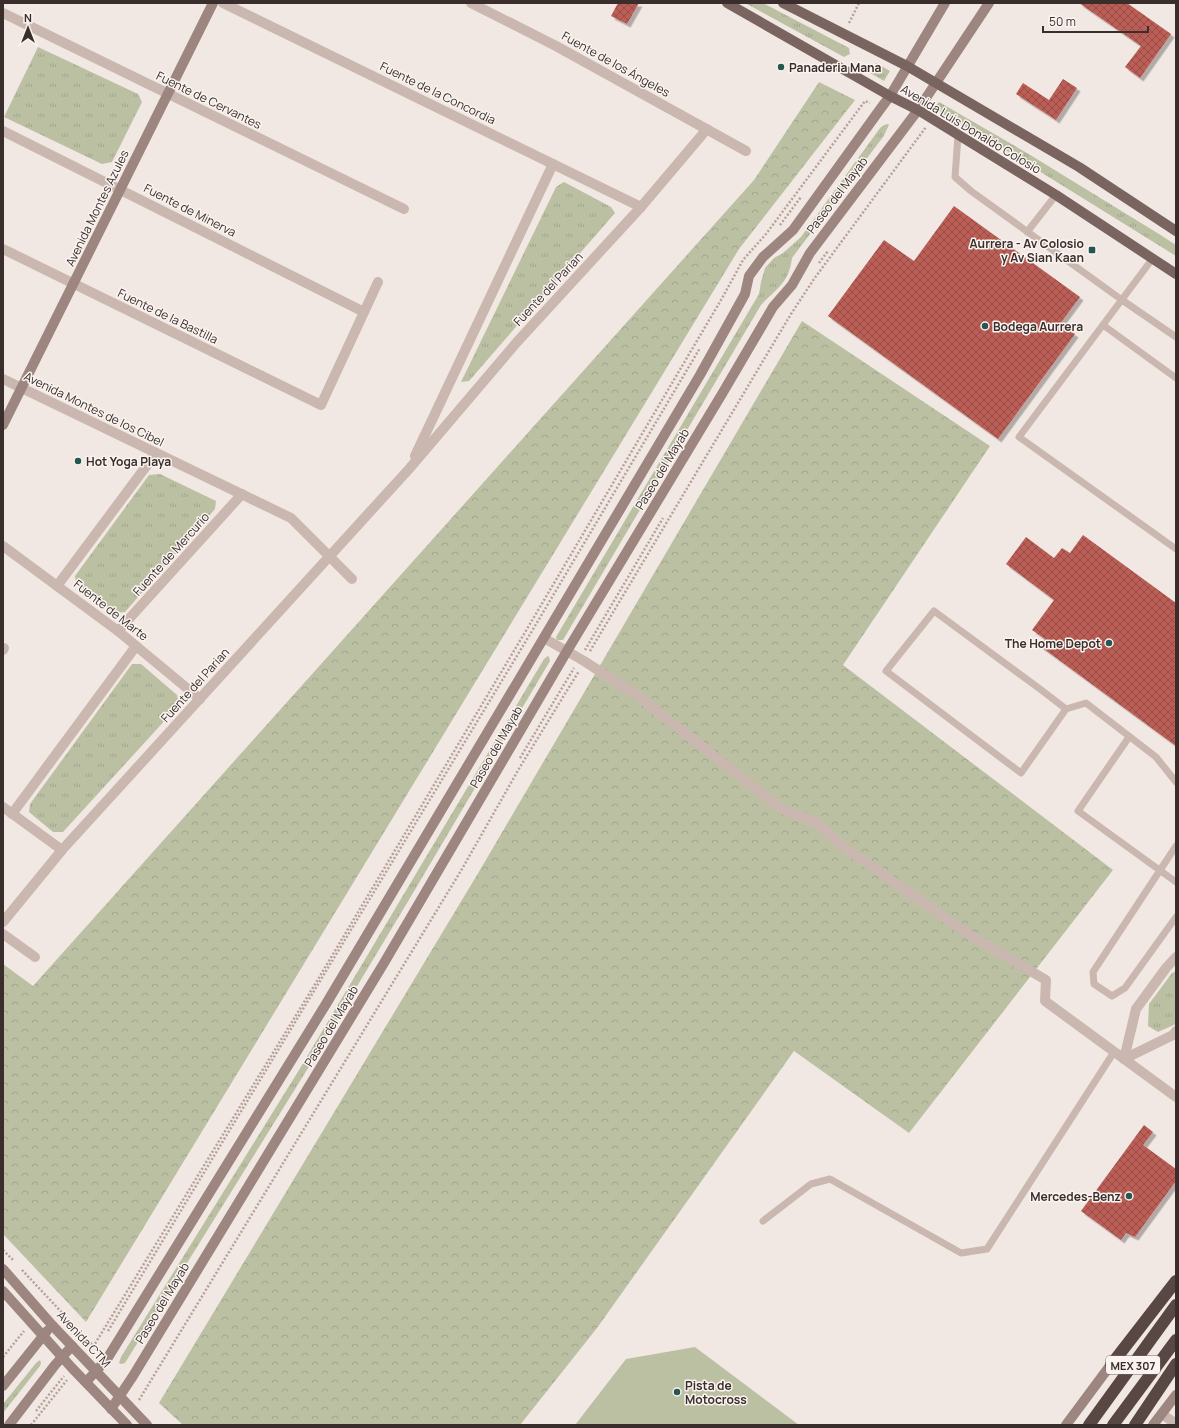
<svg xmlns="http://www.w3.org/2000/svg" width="1179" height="1428" viewBox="0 0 1179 1428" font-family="Manrope,sans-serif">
<defs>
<pattern id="grass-tufts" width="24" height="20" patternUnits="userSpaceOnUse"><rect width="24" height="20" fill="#bcc0a3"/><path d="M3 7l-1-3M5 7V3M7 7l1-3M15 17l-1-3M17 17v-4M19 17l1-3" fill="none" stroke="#a2a58c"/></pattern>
<pattern id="forest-crowns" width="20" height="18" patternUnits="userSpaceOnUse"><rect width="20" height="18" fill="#bcc0a3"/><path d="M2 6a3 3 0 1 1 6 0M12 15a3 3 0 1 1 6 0" fill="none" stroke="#a2a58c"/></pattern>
<pattern id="building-cross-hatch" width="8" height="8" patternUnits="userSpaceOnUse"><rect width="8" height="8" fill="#bb5e57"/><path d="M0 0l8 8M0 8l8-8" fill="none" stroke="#994e48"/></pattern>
<filter id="shadow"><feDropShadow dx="3.5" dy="3.5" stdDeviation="0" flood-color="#0004"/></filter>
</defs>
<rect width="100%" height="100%" fill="#f2e8e3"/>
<!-- grass -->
<g fill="url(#grass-tufts)">
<path d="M745 3H763L849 48 850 54 844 57Z"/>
<path d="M38 47 138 94 142 102 112 162 102 164 4 117Z"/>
<path d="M876 63 890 71 884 81 870 73Z"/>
<path d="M939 102 1027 153 1159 234 1176 245V256L1002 148 937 111 936 105Z"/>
<path d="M888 124 889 125 883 137 792 258C789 283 777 288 761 305L563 640H557L556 637 759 294 761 282 765 268 774 258 783 253 801 237 880 128 884 125Z"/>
<path d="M564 182 611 207 615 213 469 381 461 382 556 187Z"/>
<path d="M160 474 216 501 215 509 125 612 114 613 76 583 75 576 149 475Z"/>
<path d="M548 656 549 657 550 661 413 893 305 1073 125 1363 121 1364 119 1363 121 1357 299 1070 544 659Z"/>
<path d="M132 664H141L177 695 179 705 63 832H53L29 812 30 804Z"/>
<path d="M1176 971V1024L1158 1032 1148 1026 1149 1004 1172 973Z"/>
<path d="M40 1360 41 1363 40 1366 3 1413V1404L36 1363Z"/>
</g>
<!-- forest -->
<g fill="url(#forest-crowns)">
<path d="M819 82 855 100 739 249 86 1322 3 1234V964L33 986 754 180Z"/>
<path d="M802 321 990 446 843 665 1113 870 909 1133 794 1051 597 1328 520 1425H183L159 1403 480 870Z"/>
</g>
<!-- pitch -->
<path fill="#bcc0a3" d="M695 1347 799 1425H575L626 1359Z"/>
<!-- building -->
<g fill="url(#building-cross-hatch)" filter="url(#shadow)">
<path d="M618 3H639L627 24 611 16Z"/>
<path d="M1079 3H1127L1171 34 1140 78 1125 67 1141 46Z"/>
<path d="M1063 79 1077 88 1056 120 1016 94 1023 83 1049 100Z"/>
<path d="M954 206 1080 297 1060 324 1075 334 998 439 828 316 884 240 914 261Z"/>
<path d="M1083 535 1176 603V746L1040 646 1045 639 1032 630 1054 600 1006 564 1026 537 1054 558 1062 548 1070 553Z"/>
<path d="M1144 1125 1153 1132 1143 1145 1176 1169V1181L1135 1237 1126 1233 1121 1240 1081 1211Z"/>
</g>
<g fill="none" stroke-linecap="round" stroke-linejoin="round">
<!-- path -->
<g stroke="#b5a199" stroke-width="2.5" stroke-dasharray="2 2" stroke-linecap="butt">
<path d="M849 23 859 3"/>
<path d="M780 225 801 197"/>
<path d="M819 263 828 251"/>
<path d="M585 650 663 518"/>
<path d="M590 651 791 314 814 279 926 127"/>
<path d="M520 758 574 668"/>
<path d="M3 1250 13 1260"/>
<path d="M22 1270 99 1352"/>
<path d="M108 1331 532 631 700 348"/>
<path d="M93 1347 317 981 527 629 721 300 743 260 766 234 865 101 870 103"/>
<path d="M3 1357 24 1331"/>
<path d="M139 1400 462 869 520 767 579 671"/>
<path d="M36 1411 64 1376"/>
<path d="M31 1425 67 1380"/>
</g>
<!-- lane -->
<g stroke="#cab7af" stroke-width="7">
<path d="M958 136 955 177 971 191 1122 300 1176 337"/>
<path d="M1027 232 1056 195"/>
<path d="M1153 258 1019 437 1176 549"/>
<path d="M1103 325 1176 378"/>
<path d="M1066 709 1021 773 886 671 934 611 1040 689 1066 709 1086 703 1156 757 1176 782"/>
<path d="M1129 737 1078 811 1176 882"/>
<path d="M1176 846 1093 972 1094 984 1112 996 1125 988 1176 917"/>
<path d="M763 1221 811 1184 830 1179 961 1253 987 1249 1114 1052"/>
</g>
<!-- street -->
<g stroke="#cab7af" stroke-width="10">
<path d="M223 3 641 207"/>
<path d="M471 3 556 46 746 151"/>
<path d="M3 13 404 209"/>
<path d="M3 131 364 312"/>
<path d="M3 249 321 405 378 282"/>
<path d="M3 379 291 518 352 579"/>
<path d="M415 456 553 164"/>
<path d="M3 546 118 631 200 699"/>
<path d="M57 586 156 453"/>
<path d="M118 631 242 494"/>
<path d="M544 638 584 661 638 696 780 808 817 823 844 847 971 936 1046 980 1045 1001 1176 1097"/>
<path d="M3 650 4 648"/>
<path d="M3 807 62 850"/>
<path d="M12 814 136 646"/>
<path d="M3 922 62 850 409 469 517 342 641 207 707 129"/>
<path d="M3 934 35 957"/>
<path d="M1124 1059 1136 1009 1166 968 1176 957"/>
<path d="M1124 1059 1173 1035 1176 1031"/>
<path d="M1162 1414 1176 1424"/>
</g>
<!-- secondary -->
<g stroke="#9d8680" stroke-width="10">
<path d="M3 425 213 3"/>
<path d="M3 1269 52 1325 147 1425"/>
<path d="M3 1291 72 1368 127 1425"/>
<path d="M86 1382 107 1359 326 1004 700 375 745 294 749 276 763 257 793 230 881 108 890 96 945 3"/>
<path d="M3 1386 47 1331"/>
<path d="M111 1409 133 1376 384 963 567 651 722 394 773 307 792 285 810 253 918 110 989 3"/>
<path d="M9 1425 55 1365 72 1346"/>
<path d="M1066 1425 1115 1359"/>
<path d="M1153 1425 1176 1395"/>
</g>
<!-- primary -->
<g stroke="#7a645f" stroke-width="10">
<path d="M727 3 890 96 918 110 1056 195 1176 274"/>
<path d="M783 3 907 66 1079 167 1176 231"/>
</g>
<!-- highway -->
<g stroke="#594744" stroke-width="12">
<path d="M1111 1365 1176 1281"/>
<path d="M1089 1425 1176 1305"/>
<path d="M1113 1425 1176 1340"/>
<path d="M1135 1425 1176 1364"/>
</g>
</g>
<!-- markers -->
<g fill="#255752" stroke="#faf3ef" stroke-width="1.5">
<circle cx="781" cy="67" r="4"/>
<rect x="1088" y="246" width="8" height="8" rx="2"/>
<circle cx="985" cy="326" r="4"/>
<circle cx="78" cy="461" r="4"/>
<circle cx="1109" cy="643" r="4"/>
<circle cx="1129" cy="1196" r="4"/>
<circle cx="677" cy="1392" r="4"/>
</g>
<g text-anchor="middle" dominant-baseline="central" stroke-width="3" stroke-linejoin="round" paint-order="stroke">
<!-- shield labels -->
<rect fill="#faf3ef" stroke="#736966" stroke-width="1" x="1106" y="1356" width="54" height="18" rx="3"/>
<g font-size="11" font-weight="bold" fill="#392e2c">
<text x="1133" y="1365">MEX 307</text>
</g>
<!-- street labels -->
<g font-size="12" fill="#392e2c" stroke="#faf3ef">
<text transform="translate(616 64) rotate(29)">Fuente de los Ángeles</text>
<text transform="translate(438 93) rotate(26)">Fuente de la Concordia</text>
<text transform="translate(209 100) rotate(26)">Fuente de Cervantes</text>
<text transform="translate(971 129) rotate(31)">Avenida Luis Donaldo Colosio</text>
<text transform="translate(837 195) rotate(-53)">Paseo del Mayab</text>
<text transform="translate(97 208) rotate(-64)">Avenida Montes Azules</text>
<text transform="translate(190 210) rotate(27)">Fuente de Minerva</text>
<text transform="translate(548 289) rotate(-47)">Fuente del Parian</text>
<text transform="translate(168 316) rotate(26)">Fuente de la Bastilla</text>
<text transform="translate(94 409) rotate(26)">Avenida Montes de los Cibel</text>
<text transform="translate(662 469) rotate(-59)">Paseo del Mayab</text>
<text transform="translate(171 554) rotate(-48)">Fuente de Mercurio</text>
<text transform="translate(111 610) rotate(38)">Fuente de Marte</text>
<text transform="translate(195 685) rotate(-48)">Fuente del Parian</text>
<text transform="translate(496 747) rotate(-60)">Paseo del Mayab</text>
<text transform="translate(331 1026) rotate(-59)">Paseo del Mayab</text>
<text transform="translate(162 1303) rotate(-59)">Paseo del Mayab</text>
<text transform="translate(84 1339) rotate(47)">Avenida CTM</text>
</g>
<!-- poi labels -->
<g font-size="12" font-weight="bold" fill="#392e2c" stroke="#faf3ef" text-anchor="start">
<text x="789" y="67">Panaderia Mana</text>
<text x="1084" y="243" text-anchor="end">Aurrera - Av Colosio<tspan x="1084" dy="14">y Av Sian Kaan</tspan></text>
<text x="993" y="326">Bodega Aurrera</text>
<text x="86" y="461">Hot Yoga Playa</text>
<text x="1101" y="643" text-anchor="end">The Home Depot</text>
<text x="1121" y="1196" text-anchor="end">Mercedes-Benz</text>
<text x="685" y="1385">Pista de<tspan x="685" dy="14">Motocross</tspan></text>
</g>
</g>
<!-- border -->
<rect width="1179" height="1428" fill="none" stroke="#392e2c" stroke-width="8"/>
<!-- north arrow -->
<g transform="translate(28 28)" stroke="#faf3ef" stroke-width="3" paint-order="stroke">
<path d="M0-3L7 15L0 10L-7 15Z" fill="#392e2c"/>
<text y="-6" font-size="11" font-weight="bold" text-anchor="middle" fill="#392e2c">N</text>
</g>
<!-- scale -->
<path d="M1043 26v6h105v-6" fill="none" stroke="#392e2c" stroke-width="2"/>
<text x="1049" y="26" font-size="12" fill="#392e2c" stroke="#faf3ef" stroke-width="3" paint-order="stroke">50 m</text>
</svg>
